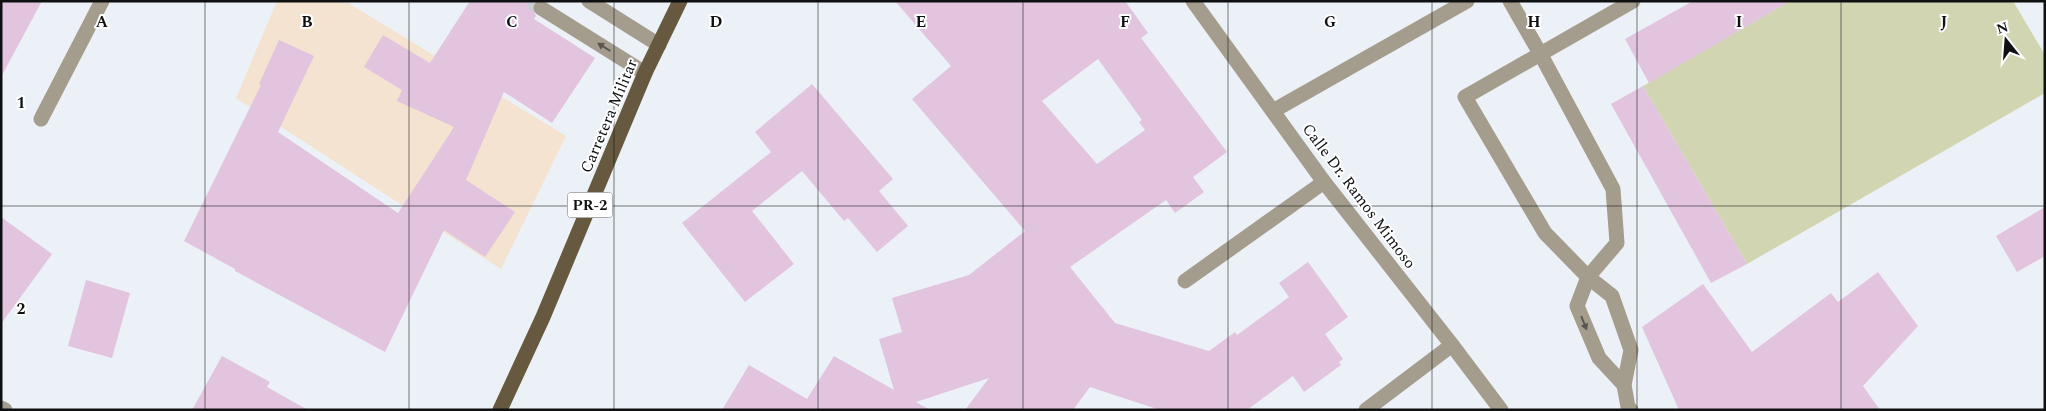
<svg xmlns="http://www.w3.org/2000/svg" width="2046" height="411" viewBox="0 0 2046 411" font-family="Spectral,serif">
<rect width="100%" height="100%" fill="#ebf1f6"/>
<!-- education -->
<path fill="#f4e3d1" d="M277 1H345L566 136 501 269 236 98Z"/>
<!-- green -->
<path fill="#d2d5b1" d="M1790 1H2013L2045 55V93L1747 264 1643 86Z"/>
<!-- building -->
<g fill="#e2c4df" fill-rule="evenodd">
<path d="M1 1H42L1 77Z"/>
<path d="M470 1H535L532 8 536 16 534 19 595 58 552 123 504 92 466 180 515 212 485 257 444 230 385 352 235 271V269L184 241 261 85 259 84 279 40 314 56 278 132 398 213 454 127 397 101 402 90 364 67 383 35 430 63Z"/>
<path d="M895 1H1125L1148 33 1141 38 1227 152 1193 177 1204 192 1175 213 1166 200 1070 267 1115 323 1209 351 1235 332 1237 335 1289 297 1279 283 1308 262 1348 317 1325 334 1343 359 1339 362 1341 365 1304 392 1293 376 1247 410H1160L1090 387 1073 410H965L989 378 916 402 930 410H722L749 365 807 399 834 356 894 390 879 339 902 332 892 298 969 275 1025 231 912 99 951 66ZM1098 59 1142 120 1139 122 1145 130 1097 164 1042 101Z"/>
<path d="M1693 1H1790L1649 83 1625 39Z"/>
<path d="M812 84 893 179 879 191 908 226 877 252 848 218 844 221 802 171 752 211 794 264 745 302 682 223 771 152 755 132Z"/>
<path d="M1643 86 1747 264 1711 283 1611 104Z"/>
<path d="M2045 207V256L2017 272 1996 236Z"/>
<path d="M1 217 52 254 1 324Z"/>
<path d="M1878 272 1918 326 1863 386 1880 410H1679L1642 327 1703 284 1752 352 1831 293 1838 302Z"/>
<path d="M86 280 130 293 112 358 68 346Z"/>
<path d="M222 356 270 382 267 387 308 410H192Z"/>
</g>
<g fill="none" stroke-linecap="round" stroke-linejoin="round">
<!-- minor-tunnel -->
<path stroke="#cacfd4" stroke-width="15" stroke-dasharray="15 8" stroke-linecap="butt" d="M530 1 541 8"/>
<!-- minor -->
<g stroke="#a49d8e" stroke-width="15">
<path d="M589 1 659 45"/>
<path d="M1193 1 1324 182 1452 345 1501 410"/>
<path d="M1510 1 1541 55 1613 189 1617 243 1588 277 1577 306 1599 358 1624 385"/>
<path d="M541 8 645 73"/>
<path d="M1273 111 1467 1"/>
<path d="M41 119 102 1"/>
<path d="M1185 281 1324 182"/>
<path d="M1 408 5 410"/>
<path d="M1366 410 1452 345"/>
<path d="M1631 410 1628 407 1624 385 1631 350 1612 296 1588 277 1545 233 1465 97 1633 1"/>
</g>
<!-- major -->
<path stroke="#66593f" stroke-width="15" d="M500 410 543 317 645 73 680 1"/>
</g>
<!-- one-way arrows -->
<defs><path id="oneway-solid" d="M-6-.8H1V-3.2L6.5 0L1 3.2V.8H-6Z" transform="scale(1.25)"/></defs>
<g fill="#595650">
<use href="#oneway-solid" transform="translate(604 47) rotate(-148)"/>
<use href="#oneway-solid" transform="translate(1584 323) rotate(68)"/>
</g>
<!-- grid -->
<path fill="none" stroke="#0e1012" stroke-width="1" stroke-opacity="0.55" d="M205 1V410M409 1V410M614 1V410M818 1V410M1023 1V410M1228 1V410M1432 1V410M1637 1V410M1841 1V410M1 206H2045"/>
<g text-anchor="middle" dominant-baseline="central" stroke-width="4" stroke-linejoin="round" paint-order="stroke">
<!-- shield labels -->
<rect fill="#fff" stroke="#565859" stroke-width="1" x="567.5" y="192.5" width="45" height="25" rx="4"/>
<g font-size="15" font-weight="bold" fill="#0e1012">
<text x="590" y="205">PR-2</text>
</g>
<!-- street labels -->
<g font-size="16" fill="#0e1012" stroke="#fff">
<text transform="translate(609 116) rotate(-67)">Carretera Militar</text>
<text transform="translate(1359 196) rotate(53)">Calle Dr. Ramos Mimoso</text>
</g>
</g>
<g font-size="16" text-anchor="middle" font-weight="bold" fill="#0e1012" stroke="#fff" stroke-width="4" stroke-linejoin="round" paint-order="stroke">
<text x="102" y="27">A</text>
<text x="307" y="27">B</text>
<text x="512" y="27">C</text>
<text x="716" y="27">D</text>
<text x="921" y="27">E</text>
<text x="1125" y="27">F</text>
<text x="1330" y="27">G</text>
<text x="1534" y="27">H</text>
<text x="1739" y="27">I</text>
<text x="1944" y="27">J</text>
<text x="21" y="108">1</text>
<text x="21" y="314">2</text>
</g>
<!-- border -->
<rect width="2046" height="411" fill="none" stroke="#0e1012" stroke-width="5"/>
<!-- north arrow -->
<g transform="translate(2006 40) rotate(343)" stroke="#ffffff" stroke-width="4" paint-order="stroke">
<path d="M0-4L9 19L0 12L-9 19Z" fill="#0e1012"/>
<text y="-8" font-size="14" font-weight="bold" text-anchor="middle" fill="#0e1012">N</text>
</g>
</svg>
